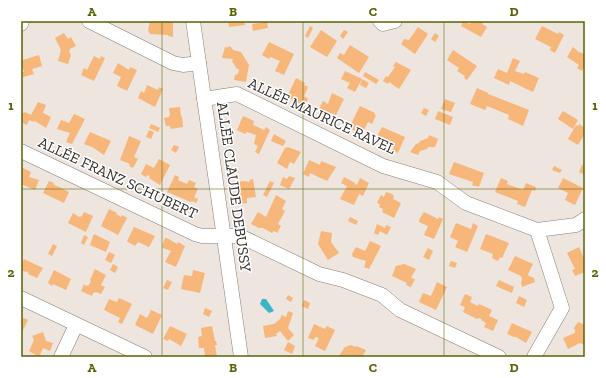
<svg xmlns="http://www.w3.org/2000/svg" width="606" height="378" viewBox="0 0 606 378" font-family="'Zilla Slab',serif">
<rect width="100%" height="100%" fill="#ede5de"/>
<!-- water -->
<path fill="#39b5c6" d="M262 299H266L274 311 269 313 260 304Z"/>
<!-- building -->
<g fill="#f7b67a">
<path d="M150 21H173V37L168 36V35L150 34 148 30Z"/>
<path d="M228 21H244L245 25 229 27Z"/>
<path d="M463 21 470 24 471 21H484L482 24 487 27 481 37 461 26Z"/>
<path d="M267 22 268 28 253 31 252 24Z"/>
<path d="M310 26 313 28 308 38 305 36Z"/>
<path d="M542 26 558 34 559 32 564 35 555 53 550 50 551 47 535 39Z"/>
<path d="M418 27 428 34 415 54 401 44 404 39 409 40Z"/>
<path d="M321 30 337 41 327 57 310 47Z"/>
<path d="M344 30 348 32 343 39 340 36Z"/>
<path d="M64 33 68 39 71 37 76 46 70 49 69 52 71 55 68 64 58 61 61 50 55 38Z"/>
<path d="M435 33 439 36 435 42 431 39Z"/>
<path d="M269 42 294 54 284 75 275 71 280 61 270 57 269 59 262 55Z"/>
<path d="M350 45 369 57 359 73 337 58 340 53 344 55Z"/>
<path d="M228 46 231 47 233 50 241 52 249 65 246 82 234 80 235 75 238 74 239 69H237L232 61 233 59 222 58 225 47 228 48Z"/>
<path d="M573 47 580 53V52L585 55V65L582 71 577 68 579 65 567 57Z"/>
<path d="M453 50 477 66 467 80 464 78 465 76 457 71 459 68 447 60Z"/>
<path d="M39 55 42 66 32 69 34 74 23 77 22 72H24L21 64 23 60Z"/>
<path d="M94 56 100 59 101 56 105 58 94 81 81 75 84 68 87 70Z"/>
<path d="M513 58 520 61 515 71 524 74 525 72 539 78 533 92 510 81 509 85 494 78 498 69 507 73Z"/>
<path d="M396 62 411 70 399 89 389 82 388 84 383 81 386 76 388 77 395 67 393 66Z"/>
<path d="M118 63 129 70 130 67 137 70 127 91 117 86 121 77 113 73Z"/>
<path d="M345 71 362 79 355 92 347 88 350 83 341 79Z"/>
<path d="M365 72 379 80 376 84 363 76Z"/>
<path d="M296 78 305 83 304 85 308 87 304 96 308 99 304 108 299 105 300 104 287 97Z"/>
<path d="M362 79 369 83 366 88 360 85Z"/>
<path d="M147 85 158 90 159 87 163 89 155 107 138 98 141 91 144 93Z"/>
<path d="M477 88 488 93V94L529 110 523 126 508 119 509 115 487 106 485 110 470 104Z"/>
<path d="M332 93 344 99 336 115 332 113 330 117 318 111 323 101 328 104Z"/>
<path d="M445 99 455 103 451 112 441 109Z"/>
<path d="M38 102 46 105 43 113 51 117 46 128 35 121 34 122 29 120 27 125 21 122V114L25 112 31 115Z"/>
<path d="M360 106 375 113 374 114 376 115 372 124 368 122 362 134 349 128Z"/>
<path d="M180 107 181 116 182 117 183 127 171 129 170 126H166L164 118 169 117 170 115 169 108Z"/>
<path d="M424 108 429 110 426 116 421 113Z"/>
<path d="M438 111 453 117 450 125 435 119Z"/>
<path d="M563 111 578 120 573 129 558 119Z"/>
<path d="M74 114 85 119 72 144 66 142 70 133 57 129 61 120 69 123Z"/>
<path d="M243 116 254 121 253 125 264 130 266 127 270 130 259 154 255 152 258 146 254 144 256 135 247 132 245 134 237 130Z"/>
<path d="M151 124 160 128 158 132 149 128Z"/>
<path d="M579 124 585 128V133L578 145 568 139 576 125 578 126Z"/>
<path d="M382 127 405 137 398 153 392 150 394 147 376 138Z"/>
<path d="M149 130 154 132 151 139 146 137Z"/>
<path d="M90 132 111 141 104 155 92 147 84 144Z"/>
<path d="M274 134 286 141 283 146 271 141Z"/>
<path d="M429 135 438 139 435 147H428L427 149 420 151 418 155 410 152 416 144 419 143 420 141 428 138Z"/>
<path d="M129 136 141 141 134 157 138 159 133 168 129 166 130 164 120 160Z"/>
<path d="M174 145 179 147 176 153 171 150Z"/>
<path d="M288 147 301 152 294 164 290 162 287 169 277 163 285 148Z"/>
<path d="M159 159 170 165 160 185 149 178 150 176 148 175 146 177 141 174 146 164 154 168Z"/>
<path d="M309 160 320 165 321 161 336 167 327 181 310 173 309 177 303 174Z"/>
<path d="M454 162 484 173 479 187 472 185 473 182 449 174Z"/>
<path d="M582 165 585 166V175L579 172Z"/>
<path d="M554 166 562 170 560 173 552 170Z"/>
<path d="M21 167 31 172 29 177 39 180 35 190 21 184Z"/>
<path d="M175 175 179 177 178 180 187 184 189 180 196 183 194 187 198 189 194 197 198 199 196 203 192 201 191 202 167 192Z"/>
<path d="M289 176 295 178 289 189 280 185 283 177 287 179Z"/>
<path d="M344 177 355 183V184L357 185 360 178 369 183 363 196 359 194 354 205 340 199 347 186 341 183Z"/>
<path d="M501 178 508 181 507 184 523 190 526 183 536 187 535 191 532 190 525 207 517 204 518 201 495 192Z"/>
<path d="M563 178 583 188 575 205 565 200 568 193 558 188Z"/>
<path d="M253 179 256 197 247 198V203L239 204 236 182 244 181 249 182 250 180Z"/>
<path d="M49 181 54 183 53 184 69 192 64 203 43 193Z"/>
<path d="M270 181 274 183 267 197 263 195Z"/>
<path d="M386 192 392 194 394 196 393 199 401 203 394 218 382 212 383 209 379 207 380 204 377 203 381 195 384 197Z"/>
<path d="M276 195 286 201 282 209 285 211 278 224 281 226 277 233 274 231 272 233 263 228H259L251 224 258 212 266 217Z"/>
<path d="M109 209 117 213 116 214 121 217 122 215 127 218 118 235 101 226Z"/>
<path d="M84 212 93 216 86 232 68 223 73 213 79 217 82 216Z"/>
<path d="M424 212 438 219 439 217 443 219 434 239 424 235 428 226 419 222 420 218Z"/>
<path d="M350 217 358 221 356 225 348 221Z"/>
<path d="M456 223 471 229 473 223 478 226 467 252 455 247 458 241 450 237Z"/>
<path d="M377 224 385 228 386 225 391 227 387 235 380 231 378 235 374 233Z"/>
<path d="M134 227 155 236 149 247 138 242 135 246 128 242 127 241Z"/>
<path d="M321 231 332 233 331 242 339 253 328 260 318 244Z"/>
<path d="M94 234 110 242 106 252 90 245Z"/>
<path d="M486 234 509 243 502 258 500 257 498 261 492 258 493 254 480 249Z"/>
<path d="M84 235 88 237 84 245 81 243Z"/>
<path d="M165 238H167L177 244 178 242 185 246 176 267 165 262 171 251 163 248 162 246Z"/>
<path d="M370 241 381 246 369 269 364 267 366 261 353 257 352 254 356 247 365 251Z"/>
<path d="M53 244 57 246 52 256 48 254Z"/>
<path d="M579 247 585 261V272L575 276 572 270 575 269 567 253Z"/>
<path d="M428 248 433 251 429 260 423 257Z"/>
<path d="M109 252 115 255 111 263 105 260Z"/>
<path d="M515 256 533 264 528 274 529 276 534 278 535 282 522 287 521 283 522 279 521 276 508 270Z"/>
<path d="M24 259 43 268 37 278 28 274 29 273 26 271V272L21 270V265Z"/>
<path d="M451 261 457 263 455 268 449 266Z"/>
<path d="M113 264 118 267 115 273 110 270Z"/>
<path d="M242 264H247L248 269 243 270Z"/>
<path d="M404 264 416 269 411 278 415 279 411 287 406 285 407 283 392 276 396 266Z"/>
<path d="M95 269 106 275 101 285 105 287 101 294 96 292 93 293 92 296 81 291 84 284 86 286 89 285 91 281 90 280Z"/>
<path d="M54 270 71 279 66 290 53 284 52 286 48 283Z"/>
<path d="M193 270 205 273 200 293 181 289 184 275 192 276Z"/>
<path d="M167 280 172 282 168 290 163 288Z"/>
<path d="M499 280 514 287 512 293 496 286Z"/>
<path d="M437 282 447 287 436 310 419 302 423 293 431 296Z"/>
<path d="M465 294 472 297 470 302 478 306 479 304 492 310 489 316 498 320 493 331 484 327 486 323 481 320 482 319 478 318 477 319 463 312 465 307 460 305Z"/>
<path d="M288 295 293 298 291 302 286 299Z"/>
<path d="M519 296 527 300 524 307 516 303Z"/>
<path d="M119 298 132 304 122 324 118 322 120 318 104 310 109 299 117 302Z"/>
<path d="M304 300 310 303 308 309 302 306Z"/>
<path d="M205 308 212 311 209 317 203 314Z"/>
<path d="M151 310 162 315 153 334 135 325 140 314 147 318Z"/>
<path d="M288 311 293 313 288 328 294 335 288 341 280 331 276 334 277 336 265 338 263 326 274 324 280 319 282 315 286 317Z"/>
<path d="M21 317 28 320 21 334Z"/>
<path d="M578 322 585 325V345L580 343 568 349 563 338 575 333V331L574 328Z"/>
<path d="M512 323 532 332 526 343 516 337H514L507 334Z"/>
<path d="M314 324 325 329 327 326 335 330 325 351 315 346 319 338 315 337 314 340 308 338Z"/>
<path d="M170 326 187 334 181 346 169 339 168 341 163 339Z"/>
<path d="M212 326 215 341H216L217 345H215L217 357H205L204 348H199L198 337 202 336 201 328Z"/>
<path d="M43 332 46 341 53 343 50 351 43 348 39 357 29 351 34 340 32 336Z"/>
<path d="M288 342 295 346 292 354 284 350Z"/>
<path d="M351 345 355 347 356 346 366 350 362 357 358 356 357 357 339 356 345 347Z"/>
</g>
<g fill="none" stroke-linecap="round" stroke-linejoin="round">
<defs>
<g id="minor">
<path d="M89 21 173 63 183 65 199 63"/>
<path d="M193 21 241 357"/>
<path d="M380 21 383 24 395 21"/>
<path d="M21 24 22 21"/>
<path d="M204 99 237 94 383 166 437 182 466 203 537 230 562 308 534 357"/>
<path d="M21 151 195 234 202 236H240L319 274 343 280 382 295 400 310 499 357"/>
<path d="M537 230 576 225 585 219"/>
<path d="M21 298 145 357"/>
<path d="M61 357 76 325"/>
</g>
</defs>
<!-- minor casing -->
<use href="#minor" stroke="#867f79" stroke-width="15"/>
<!-- minor -->
<use href="#minor" stroke="#fff" stroke-width="14"/>
</g>
<!-- grid -->
<path fill="none" stroke="#596302" stroke-width="1" stroke-opacity="0.55" d="M162 21V357M303 21V357M444 21V357M21 189H585"/>
<g text-anchor="middle" dominant-baseline="central" stroke-width="3" stroke-linejoin="round" paint-order="stroke">
<!-- street labels -->
<g font-size="15" fill="#2f2c2a" stroke="#fff">
<text transform="translate(322 116) rotate(25)">ALLÉE MAURICE RAVEL</text>
<text transform="translate(118 178) rotate(25)">ALLÉE FRANZ SCHUBERT</text>
<text transform="translate(234 187) rotate(82)">ALLÉE CLAUDE DEBUSSY</text>
</g>
</g>
<!-- border -->
<rect width="606" height="378" fill="none" stroke="#ffffff" stroke-width="44"/>
<rect x="22" y="22" width="562" height="334" fill="none" stroke="#596302" stroke-width="1.5"/>
<g font-size="13" text-anchor="middle" font-weight="bold" fill="#596302">
<text x="92" y="16">A</text>
<text x="233" y="16">B</text>
<text x="373" y="16">C</text>
<text x="514" y="16">D</text>
<text x="11" y="110">1</text>
<text x="595" y="110">1</text>
<text x="11" y="277">2</text>
<text x="595" y="277">2</text>
<text x="92" y="372">A</text>
<text x="233" y="372">B</text>
<text x="373" y="372">C</text>
<text x="514" y="372">D</text>
</g>
</svg>
